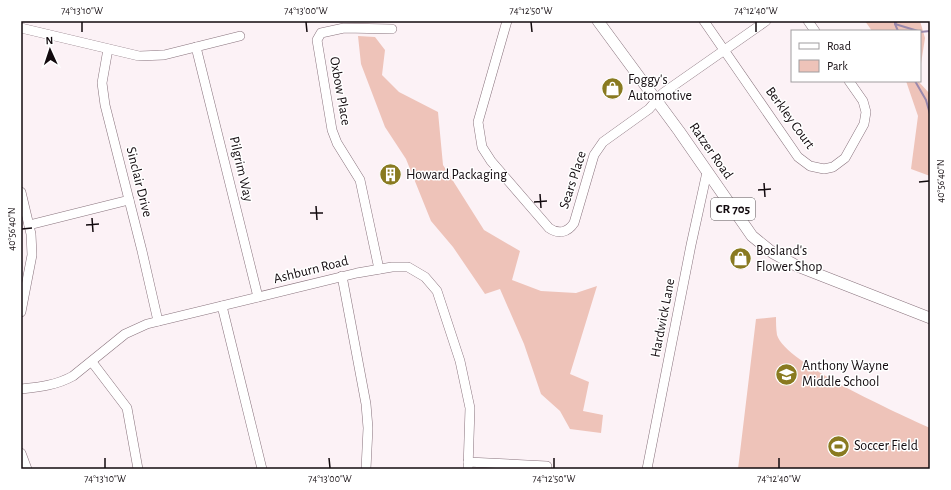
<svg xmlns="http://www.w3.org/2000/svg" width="951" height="490" viewBox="0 0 951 490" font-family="'Alegreya Sans',sans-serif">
<rect width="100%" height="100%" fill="#fcf2f6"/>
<!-- green -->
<g fill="#eec3b9">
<path d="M865 21H920L925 38 920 70V31H872Z"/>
<path d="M358 36 375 37 385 50 382 75 399 92 438 112 443 165 484 230 520 251 512 280 541 291 576 293 597 286 570 374 589 382 583 411 603 415 601 433 570 429 560 411 541 394 524 344 500 289 485 294 453 247 431 221 406 159 385 127 361 64Z"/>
<path d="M906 81H918L930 94V176L911 169 918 116Z"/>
<path d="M776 317C776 322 776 329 777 335 786 364 900 414 930 428V469H738L756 319Z"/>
</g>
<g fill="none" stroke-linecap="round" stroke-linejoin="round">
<!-- stream -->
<g stroke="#9a88ac" stroke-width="2">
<path d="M895 21V24L918 31"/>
<path d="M897 21 895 24 898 31"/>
<path d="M920 32 930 31"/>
<path d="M915 81 926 100 930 114"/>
</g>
<defs>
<g id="minor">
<path d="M507 21 478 122 482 147 491 161 549 228C559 235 568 232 574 223L594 155 603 142 649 109 663 93 766 21"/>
<path d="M704 21 798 157 810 166 824 169 833 167 845 158 864 124 866 112 863 101 849 81"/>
<path d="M808 21 815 31"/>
<path d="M21 28 139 56 164 55 240 36"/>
<path d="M196 47 258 297"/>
<path d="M108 49 102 83 105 105 142 251 158 321"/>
<path d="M21 192 31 234 32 255 21 312"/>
<path d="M29 225 129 200"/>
<path d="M379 269 360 180 337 143 332 130 317 40 321 33 344 28 392 29"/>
<path d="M342 276 366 404 368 428 366 469"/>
<path d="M222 306 262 469"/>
<path d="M92 362 127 408 138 469"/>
<path d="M21 389C40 387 57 385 73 376L125 334 147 324 357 273 392 267H408L425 277 437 291 460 361 470 408 468 469"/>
<path d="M21 453 27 469"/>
<path d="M468 462 547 466"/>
<path d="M647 469 691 245 707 172"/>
</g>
<path id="major" d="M598 21 679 131 752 236 773 253 797 266 930 318"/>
</defs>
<!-- minor casing -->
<use href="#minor" stroke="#89737d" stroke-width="10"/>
<!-- major casing -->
<use href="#major" stroke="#89737d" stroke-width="12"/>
<!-- minor -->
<use href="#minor" stroke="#fff" stroke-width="9"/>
<!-- major -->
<use href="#major" stroke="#fff" stroke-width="11"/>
</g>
<!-- ticks -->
<path fill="none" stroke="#120a0e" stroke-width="1.5" d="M82 22V32M306 22 307 32M531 22 532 32M756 22V32M919 182 929 181M764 183 765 197M758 190 771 189M540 194 541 208M534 202 547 201M316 206 317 220M310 213H323M92 218 93 232M86 225 99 224M22 229 32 228M105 458V468M329 458 330 468M554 458V468M779 458V468"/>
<!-- icons -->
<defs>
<symbol id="shop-disc" viewBox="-11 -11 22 22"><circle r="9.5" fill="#897a20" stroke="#fff"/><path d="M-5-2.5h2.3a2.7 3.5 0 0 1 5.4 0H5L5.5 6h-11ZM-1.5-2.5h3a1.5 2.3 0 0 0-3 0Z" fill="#fff"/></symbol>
<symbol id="building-disc" viewBox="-11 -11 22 22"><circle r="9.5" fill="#897a20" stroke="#fff"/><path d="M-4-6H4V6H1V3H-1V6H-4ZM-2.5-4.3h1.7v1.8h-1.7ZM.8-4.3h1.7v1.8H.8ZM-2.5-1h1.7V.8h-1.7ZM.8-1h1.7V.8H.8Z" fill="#fff"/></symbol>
<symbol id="school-disc" viewBox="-11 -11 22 22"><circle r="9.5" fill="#897a20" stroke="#fff"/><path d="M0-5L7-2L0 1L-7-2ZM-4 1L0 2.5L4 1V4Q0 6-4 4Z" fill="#fff"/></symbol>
<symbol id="stadium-disc" viewBox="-11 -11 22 22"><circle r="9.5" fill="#897a20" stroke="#fff"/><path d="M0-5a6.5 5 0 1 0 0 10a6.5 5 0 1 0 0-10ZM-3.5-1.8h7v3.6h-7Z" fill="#fff"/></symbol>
</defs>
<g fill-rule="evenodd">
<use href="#shop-disc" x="600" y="76" width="25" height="25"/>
<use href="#building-disc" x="378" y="162" width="25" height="25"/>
<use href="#shop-disc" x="728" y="246" width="25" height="25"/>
<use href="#school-disc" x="774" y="362" width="25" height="25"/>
<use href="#stadium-disc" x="826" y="434" width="25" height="25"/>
</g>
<g text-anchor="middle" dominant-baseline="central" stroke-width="3" stroke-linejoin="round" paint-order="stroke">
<!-- shield labels -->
<rect fill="#fff" stroke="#595456" stroke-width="1" x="711" y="198" width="44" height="22" rx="3"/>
<g font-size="13" font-weight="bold" fill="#120a0e">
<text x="733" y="209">CR 705</text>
</g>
<!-- poi labels -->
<g font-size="14" fill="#120a0e" stroke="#fff" text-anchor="start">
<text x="628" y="80">Foggy's<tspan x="628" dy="16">Automotive</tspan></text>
<text x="406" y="175">Howard Packaging</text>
<text x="756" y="251">Bosland's<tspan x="756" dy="16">Flower Shop</tspan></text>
<text x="802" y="366">Anthony Wayne<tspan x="802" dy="16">Middle School</tspan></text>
<text x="854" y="446">Soccer Field</text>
</g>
<!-- street labels -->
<g font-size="14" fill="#120a0e" stroke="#fff">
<text transform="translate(340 91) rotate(80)">Oxbow Place</text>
<text transform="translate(790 118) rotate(54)">Berkley Court</text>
<text transform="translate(711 151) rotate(55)">Ratzer Road</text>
<text transform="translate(241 169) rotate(77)">Pilgrim Way</text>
<text transform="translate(573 180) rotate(-72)">Sears Place</text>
<text transform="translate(139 182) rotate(76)">Sinclair Drive</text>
<text transform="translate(311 270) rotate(-14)">Ashburn Road</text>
<text transform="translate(663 318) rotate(-79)">Hardwick Lane</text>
</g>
</g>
<!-- border -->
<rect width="951" height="490" fill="none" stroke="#ffffff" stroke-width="44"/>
<!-- legend -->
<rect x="791" y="30" width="130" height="52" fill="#ffffff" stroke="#a09d9f"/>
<rect x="799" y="43" width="20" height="6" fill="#ffffff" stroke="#a09d9f"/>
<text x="827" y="50" font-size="12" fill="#120a0e">Road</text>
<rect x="799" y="60" width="20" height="12" fill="#eec3b9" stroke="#a09d9f"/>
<text x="827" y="70" font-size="12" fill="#120a0e">Park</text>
<!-- north arrow -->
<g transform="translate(50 50) rotate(357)" stroke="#ffffff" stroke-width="3" paint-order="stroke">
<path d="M0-3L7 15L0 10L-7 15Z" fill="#120a0e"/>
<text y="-6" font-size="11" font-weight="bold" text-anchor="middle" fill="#120a0e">N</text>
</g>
<rect x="22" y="22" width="907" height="446" fill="none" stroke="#120a0e" stroke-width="1.5"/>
<g font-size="10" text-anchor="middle" fill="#120a0e">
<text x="82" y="14">74°13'10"W</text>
<text x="306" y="14">74°13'00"W</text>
<text x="531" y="14">74°12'50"W</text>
<text x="756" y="14">74°12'40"W</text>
<text transform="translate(940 181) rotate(-90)" y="4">40°56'40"N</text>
<text transform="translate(11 229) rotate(-90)" y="4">40°56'40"N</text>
<text x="105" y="482">74°13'10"W</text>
<text x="330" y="482">74°13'00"W</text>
<text x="554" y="482">74°12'50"W</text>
<text x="779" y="482">74°12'40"W</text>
</g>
</svg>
